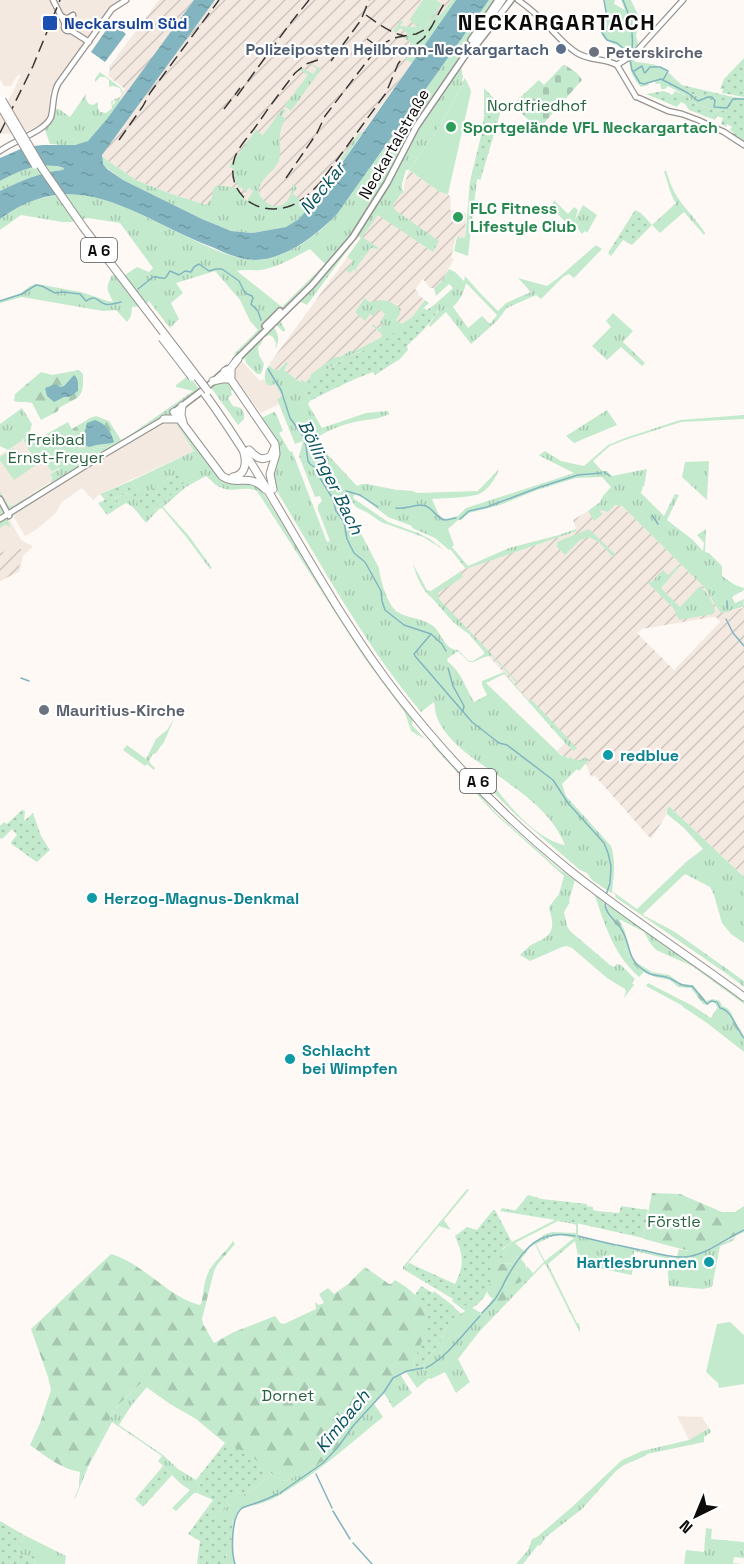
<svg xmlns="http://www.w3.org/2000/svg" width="744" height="1564" viewBox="0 0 744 1564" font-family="'Space Grotesk',sans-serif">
<defs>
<pattern id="industrial-furrows" width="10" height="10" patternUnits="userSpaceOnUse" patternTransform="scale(1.5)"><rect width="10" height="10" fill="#f4e9e1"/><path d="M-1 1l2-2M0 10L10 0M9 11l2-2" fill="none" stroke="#d0c6c0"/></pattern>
<pattern id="grass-tufts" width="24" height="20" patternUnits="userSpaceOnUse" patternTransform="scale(1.5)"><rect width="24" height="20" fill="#c4eace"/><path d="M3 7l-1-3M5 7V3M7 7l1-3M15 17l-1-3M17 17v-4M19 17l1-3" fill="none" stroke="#a7c7b0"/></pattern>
<pattern id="forest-firs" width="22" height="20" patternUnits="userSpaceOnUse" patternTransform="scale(1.5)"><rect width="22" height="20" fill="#c4eace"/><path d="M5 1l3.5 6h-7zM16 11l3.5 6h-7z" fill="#a7c7b0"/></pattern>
<pattern id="cemetery-stones" width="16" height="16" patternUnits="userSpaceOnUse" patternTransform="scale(1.5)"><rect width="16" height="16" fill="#c4eace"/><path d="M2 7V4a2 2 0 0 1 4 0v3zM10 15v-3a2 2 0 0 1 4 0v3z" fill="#a7c7b0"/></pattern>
<pattern id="garden-dots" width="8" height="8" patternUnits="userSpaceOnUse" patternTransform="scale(1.5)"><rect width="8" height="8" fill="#c4eace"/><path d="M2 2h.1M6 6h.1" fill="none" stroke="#a7c7b0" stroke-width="1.8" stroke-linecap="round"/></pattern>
<pattern id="water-ripples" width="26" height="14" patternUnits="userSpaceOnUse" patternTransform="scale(1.5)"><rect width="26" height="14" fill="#82b5c0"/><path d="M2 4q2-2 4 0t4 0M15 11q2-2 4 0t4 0" fill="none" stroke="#6f9aa4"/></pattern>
</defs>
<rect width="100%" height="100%" fill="#fef9f5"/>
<!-- built -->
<g fill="#f4e9e1">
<path d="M0 0H50L52 3 54 0H120L114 4 53 86 50 93 49 112 47 118 44 123 24 133 0 134V113L13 92 21 74 17 76 11 86H4L0 79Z"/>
<path d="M241 360 260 381 264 379 266 384H275L282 396 277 399 279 404 261 413 241 387 233 374 234 368Z"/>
<path d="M171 422 176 423 180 428 194 451 100 494 93 500 82 488 62 502 55 514 37 529 25 536 14 517 17 513 92 464 159 426Z"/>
<path d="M22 440 31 451 38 465 44 461 52 472 50 474 52 481 14 505 9 506 0 491V455Z"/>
<path d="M10 520 21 540 33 546 23 556 20 571 0 581V524Z"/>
<path d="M677 1416 702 1417 709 1428 689 1440Z"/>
</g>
<!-- industrial -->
<g fill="url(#industrial-furrows)" fill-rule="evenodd">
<path d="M159 0H194L120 102 118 100 125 89 108 76 110 70 109 67Z"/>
<path d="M215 0H452L421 50 363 132 362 131 330 174 319 192 302 206 284 213 206 205 166 192 136 180 101 156Z"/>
<path d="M409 170 440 192 448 194 451 198 450 210 466 213 465 238 456 237 451 258 454 259 441 282 434 288H430L423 279 415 289 419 293 418 295 425 300 412 317 402 325 305 382H300L284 370 285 362 279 370 273 369 270 366V363L362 237 365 232 380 212 404 192V185Z"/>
<path d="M614 505 622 506 704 587 720 612 731 611V610L743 608 744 601V877L669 806 666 812 667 814 651 839 595 776 591 777 586 764 589 761H577L570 758 568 759 557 751 565 743 574 751 533 701 528 700 431 591 464 569 577 531 573 520 588 511 595 521 600 510 608 511ZM713 617 717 618 720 622 674 670 637 633 642 629Z"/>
<path d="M14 548H19L22 550 18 572 0 581V553Z"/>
</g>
<!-- grass -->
<g fill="url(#grass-tufts)" fill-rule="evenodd">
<path d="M452 0H456L412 63 405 59 411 51 410 45 411 43 403 37 410 35H407V33L400 28 396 33 393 31 401 20 403 22 400 26 417 27 409 20 410 19 424 29 438 12V18Z"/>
<path d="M489 0H496L476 30 459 58 464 63 461 67 463 77 461 84 465 78 470 88 462 85C447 115 429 143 409 170H406L402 184V189L404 192 400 195 393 205 395 210 439 241 433 252 378 215 362 237 379 248 378 249 371 248 356 268 357 272 354 269 350 273 346 271 353 261 347 257 361 238 358 236 307 305 299 301 280 321 285 329V331L283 332 277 325 274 327C279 336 280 340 275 349L276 343 273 337 269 335 263 338 261 344 258 347 259 355 264 364 261 374H257L246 363 245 359 241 360 234 354 258 330 250 321 240 300 215 271 176 283 183 293 171 303 179 319 170 328 149 301 145 306 132 307 131 316 127 322 116 310 103 311 22 297 0 303V300L21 293 30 286 37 284 81 292 108 301 113 302C107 288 105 290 112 275H125L137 267 149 272 153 268 120 223 88 218 71 222H62L21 215 0 230V219C38 191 73 189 117 203 138 213 159 223 179 233 201 243 233 261 258 260 282 259 309 241 326 225 334 217 340 208 347 200ZM310 249 325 264 282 307 237 271C245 269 253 271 261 270 278 267 295 257 310 249Z"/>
<path d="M312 64 321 69 291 111 284 106 308 75 300 70 303 68 313 74 317 69 311 65Z"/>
<path d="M100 72 121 88 123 93 118 101 121 100C113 111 100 134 88 141 77 147 62 145 50 144L45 130 52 122 56 109H59L70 117 86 94V100L89 104 93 105 98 102V108L100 112 106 113 112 108 111 101H114L112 104 113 105 116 101 113 100 120 97 122 94 120 88 113 86 109 87V80L105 77H100L95 82V79Z"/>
<path d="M660 83H668L694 95 714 101H731L744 102 731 101 725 111 712 110 696 104 688 97 668 86 665 89H661Z"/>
<path d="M283 108 286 111 282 116 286 119C275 135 283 143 279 160 276 173 245 186 266 202 280 214 293 199 292 184L297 188 293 194 301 200 298 202 302 206 319 192 330 174 360 132H363L321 193 299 219 286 227 252 233 231 231 202 219 123 180 108 169 103 164 101 156 136 180 166 192 206 205 212 198 213 189 217 185 236 188 247 201 253 191 248 188 246 193 241 187 239 188 234 176V169L229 167 256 130 263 135Z"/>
<path d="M50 165 64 168 63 170C40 172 21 181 0 191V181C20 170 27 168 50 165Z"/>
<path d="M666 170C669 180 672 189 678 198 686 210 697 220 705 233L704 235 684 212 660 233 652 225 676 203C670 195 668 182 664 172Z"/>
<path d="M476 175 481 178V180L477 179 468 256 454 251 457 237 465 238 470 181 473 182Z"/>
<path d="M554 200 568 214 574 207 578 210 575 220 583 205 597 215 587 233 585 231 582 234 574 224 571 228 551 207Z"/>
<path d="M596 245 602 249 574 278 569 274 563 277 541 299 536 295 507 308 496 322 471 344 446 312 430 327 429 325 438 311 434 305 453 288 449 284 436 296 434 288 441 282 449 269 455 272 464 281 465 276 480 293 498 311 506 303 531 292 518 278 547 286 558 278ZM466 283 497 315 490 324 482 316 468 328 453 307C461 299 463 294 466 283Z"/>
<path d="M365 298 369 302C385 299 388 299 401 309L399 316 396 320 402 324 412 317 425 300 429 303C413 318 397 333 379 345 369 351 358 351 348 356 332 365 316 378 302 389L310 401 308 404 322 428 366 413 388 411 389 414C378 420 367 419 355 422 341 425 325 431 314 440L357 486 362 484H367L397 490 413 491 417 493 478 491 499 469C496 477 490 488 481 493 472 498 444 498 432 499L439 515 444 519 458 516 466 508 574 473 540 456 539 455 545 451 561 461 584 466 608 445 625 438 680 420 744 415V419L681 422 625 440 610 446 593 461 602 471H607L612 476 647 469 644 487 643 486 641 493 664 516 675 494 679 495 667 520 693 540 703 551 704 543 697 535 706 529 705 552 709 553 722 566V576L735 585 744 588V590L732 597 735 603 744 599 743 607 731 610V611L722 613 720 612 704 587 622 506 615 505 608 512 600 510V512L603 514 594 521 588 511 600 502 603 496 611 487 602 477 576 478 537 490 500 505 469 513 461 520H458L448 529 454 545 452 547 468 566 509 548 559 535 576 529 577 531 466 569 450 549 449 550 435 538 412 528V526L388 517 363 498 355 494 353 498 388 522 418 533 430 539 444 550 423 537 381 522 368 513 356 507 351 500H346L345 503 379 568C380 579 387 603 396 611 406 618 421 618 432 625 442 632 443 649 458 650L469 661H473L484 654V652L470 635 453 622 432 598C422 591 416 575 413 564L427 590 431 591 460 572V569L463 577 438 593 439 599 518 682 517 683 492 656C483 655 477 663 469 662L458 651 447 659 448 662C461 671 466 689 474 702L487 695 482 685V681L504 672 528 700 533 701 577 748 574 751 565 743 504 674 486 683 562 756 564 755 568 759 570 757C575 760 580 762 585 757L589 760 579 771 577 769 562 784 566 796 611 846C616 861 614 876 612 891L637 909 686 862 703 849 684 828 667 814V810L669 806 744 877V943L731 934 722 923 714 895 710 887 685 874 644 913 643 915 675 932 744 981V987L727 974 615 897 616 896 613 892 611 893 592 880 587 873 580 870 516 815 484 783 489 780C507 803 535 839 565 845 551 810 517 789 487 768 468 755 448 741 438 720 435 714 435 707 434 702L421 712 412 701C360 636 321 564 278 493L272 480 279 449 276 441 261 418 274 412 276 413 283 431 279 433 290 452 292 451 327 542 330 541 318 510V505L322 501 320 496 315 497 299 456 303 441 295 444 277 399 282 396 275 384 270 386 266 384C264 378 264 371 269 365L273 369 279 370 286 362 288 363 284 370 300 382 302 380 305 382 311 377 310 375 333 358 342 356 350 351H355L380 338 382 336 381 333 372 326 373 324 379 329 383 324 380 322 385 314 379 309 373 316 370 314 365 321 355 312Z"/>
<path d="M613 313 633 331 623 342 645 363 642 366 621 347 607 360 592 346 611 327 606 321Z"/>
<path d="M189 375 202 393 185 409 180 424 216 475C234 494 244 471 264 494L369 662 413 718 412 725 425 739 411 731 405 713 363 656 257 491C245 485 233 493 222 488 215 486 211 480 206 476L186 487 163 507 189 536 212 568 210 569 187 538 162 508 159 509 146 523C139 515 135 507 126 503L121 506 115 498 127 493 134 497 139 491 131 481 194 451 176 423 168 422 159 426 92 464 17 513 8 520 10 526 9 527 6 524 0 528V491L9 506 14 505 51 483 52 478 50 474 68 464 67 462 87 450 96 448 107 447 127 437 193 391 176 387V385ZM173 476 184 484 167 498 150 515 142 493H146Z"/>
<path d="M224 382 228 383 234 388 231 391 232 395 228 398 233 406 241 408 244 413V419L238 425 212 389V386L215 384Z"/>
<path d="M22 408 32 424 30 432 31 434 8 450 0 446V424Z"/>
<path d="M607 410 617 425 574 443 566 436Z"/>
<path d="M709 461 707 500 682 477 685 462Z"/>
<path d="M589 529 616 555 613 557 599 542 589 537 580 540 565 555 557 547V542Z"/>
<path d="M677 566H680L661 588 680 607 700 586C707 593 713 601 715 611L713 614 679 620 674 609 647 582H651L663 570 669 576Z"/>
<path d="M174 719 164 742 156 753 152 755 149 762 155 768 154 770 147 764 145 766 123 750 127 745 146 759 156 739 167 730Z"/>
<path d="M434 744 497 814 558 868 575 880 569 901 570 902 564 912 567 926 570 931 610 965 614 967 617 964 621 965 635 979 632 983 634 985 624 998 626 991 625 989 607 978 572 948 567 946 562 947 530 961 520 955C523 952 527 948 531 945 540 940 551 938 552 926 553 920 550 913 549 907L559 894 564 876 494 813 432 745Z"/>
<path d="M594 893 603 900C604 918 615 919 621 932 624 938 624 945 626 951 629 959 637 968 644 972L639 977C613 954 605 925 594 893Z"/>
<path d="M606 905C623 911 635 924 649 933 681 956 713 977 744 1001V1004L692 966 656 950 650 943 644 932 621 920 618 921 611 914Z"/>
<path d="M648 983 693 1006 711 1018 717 1008 728 1014 731 1023 744 1039V1052L707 1023 683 1007V1006L646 986Z"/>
<path d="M467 1189 469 1190 444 1220 451 1230 439 1226 409 1262 405 1269 481 1313 489 1304V1308C504 1307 505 1293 507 1281H510L527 1272V1266L533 1273 544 1262 535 1244 530 1247 523 1257 521 1255 517 1257 514 1263 500 1264 496 1262 508 1253 502 1250 512 1242 555 1220 500 1211 502 1208 578 1223V1236L677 1257 679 1249C694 1253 692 1250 706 1248L707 1250 736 1237 733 1241 720 1246 712 1287 703 1289 669 1286 668 1275 669 1259 634 1251 632 1275 588 1266 586 1268 578 1256 575 1241 548 1264 577 1323H579L580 1333 546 1265 544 1264 479 1332 458 1359 470 1382 456 1393 445 1372 431 1379 429 1378 417 1388 406 1372 410 1371 414 1367 423 1366 425 1362 439 1344 450 1321 465 1311 452 1301 453 1299 403 1269V1267ZM558 1221 574 1224 576 1225V1233L552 1232 543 1235V1236L532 1243 524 1251 515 1243ZM560 1235 574 1238 545 1261 536 1244 551 1237Z"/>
<path d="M400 1374 412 1393 393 1408 384 1393 390 1380Z"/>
<path d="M140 1384H142L147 1387 131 1406 119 1425 163 1455 178 1469 201 1483 197 1493H194L176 1511 172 1508 190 1490 181 1484 158 1461 162 1456 112 1422 88 1467 75 1499H74L79 1487V1482H80L116 1407Z"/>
<path d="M374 1404 383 1417C353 1441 324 1468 291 1488 282 1494 272 1500 262 1503 255 1506 247 1505 241 1510 231 1519 231 1553 236 1564H227L226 1550H230L233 1519 208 1521 230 1505 226 1501V1498L248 1493 272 1474 281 1480 286 1481 325 1460 331 1457 356 1423Z"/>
<path d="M709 1428 711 1432 704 1437V1442L647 1454 645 1456 624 1465 616 1471 582 1509 546 1537 540 1546 538 1545 523 1564H516L528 1550 532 1539 537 1537 572 1507 622 1460 642 1451 689 1440Z"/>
<path d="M706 1528 712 1529 711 1539 744 1542V1558L734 1557 733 1563 741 1564H684L686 1550 704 1552Z"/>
<path d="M24 1535 66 1556 65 1564H34L36 1558 17 1554Z"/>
</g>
<!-- forest -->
<g fill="url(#forest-firs)">
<path d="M79 370 83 374C84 401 78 396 59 408L58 411 41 420 32 403C26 401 20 403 14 401L15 394 41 372 52 375Z"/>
<path d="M96 416 109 421 121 440 107 447 96 448 84 452 72 429 90 418Z"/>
<path d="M603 903 606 905 611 914 620 922 624 929 632 956 637 963 652 972 669 975 682 984 693 985 706 1001 713 999 720 1001 722 1006C731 1009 731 1013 735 1021 739 1029 742 1029 744 1039L731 1023 728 1014 720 1011 714 1002H712L708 1005 703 1004 691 988 678 987 670 980 655 977 638 969 631 961 626 951 621 932 606 913Z"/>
<path d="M652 1193 680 1194 722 1212H735L744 1206V1232L706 1250V1248L693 1252 644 1239 643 1238Z"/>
<path d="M233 1241 235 1244 217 1265 214 1271 202 1319 203 1324 214 1343 234 1332 275 1316 280 1323 284 1324 316 1309 315 1302 319 1305 324 1303 319 1294 328 1288 334 1294 348 1284 365 1267 389 1284H391L395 1280C412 1290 432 1306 427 1328 425 1340 417 1353 413 1364L414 1368 410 1371 401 1373 390 1380 385 1392 356 1423 331 1457 294 1477 286 1481 281 1480 225 1443 196 1419 170 1404 142 1384H140L116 1407 80 1483 79 1482 80 1472C59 1468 47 1457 30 1445L40 1423 51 1390 48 1377 31 1329 111 1254C143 1263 167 1296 199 1305L201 1304C204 1293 203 1282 209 1271 215 1260 226 1252 233 1241Z"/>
<path d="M505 1251 508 1253 504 1261 499 1260 497 1262 500 1264 514 1263 517 1257 521 1255 523 1257 521 1259C528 1266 528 1271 525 1279L517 1284 507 1281 506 1285 511 1291C508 1301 498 1307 489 1309V1304L493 1298 490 1297 487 1292 490 1281 488 1278 495 1255 502 1257Z"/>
</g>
<!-- cemetery -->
<path fill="url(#cemetery-stones)" d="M563 65H565L577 73 582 80 538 130 513 104 539 80 544 85Z"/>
<!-- park -->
<g fill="#c4eace">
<path d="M423 0H436L442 4 424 29 410 19Z"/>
<path d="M605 0H615L614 4 625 10 621 0H631L640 19 636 36 639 46 630 56 636 62C653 64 662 64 674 78L668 83 656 84 655 81 648 83 649 85 641 87C637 83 633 77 631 71 629 63 629 56 623 49 616 43 603 43 601 32 600 27 605 24 606 19 607 13 606 6 605 0Z"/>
<path d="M462 85 470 88 471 92 448 194 440 192 409 170C429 143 447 115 462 85Z"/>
<path d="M68 422 84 452 68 461 69 464 60 469 59 468 52 472 44 461 38 465 23 440 31 434 36 440Z"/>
<path d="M14 448 21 459 29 454 36 465 14 480 0 460V457Z"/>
<path d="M730 1322 744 1335V1384L719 1388 718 1383 706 1372 717 1324Z"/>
</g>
<!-- garden -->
<g fill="url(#garden-dots)">
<path d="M744 58V97L722 93 723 89H720L724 79Z"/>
<path d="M674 78 682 85 733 97 744 98V143L732 135 733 132 730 130 732 127 727 124 726 127 721 124 723 118 717 116 715 120 689 110 685 104 681 102 677 107 646 94 664 91 672 95 675 91 688 97 696 104 712 110 725 111 731 101H714L694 95 668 83Z"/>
<path d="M484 88 502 107 481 178 476 175 473 182 470 181 482 132 484 115Z"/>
<path d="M635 210 641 213 652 225 632 245 623 240 611 256 608 253Z"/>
<path d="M434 305 438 310C430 325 419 334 407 346L408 350 400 359 375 375 373 372C351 380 331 390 310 401L302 389 316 377 348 356 375 347 384 341 424 308 427 310Z"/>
<path d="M179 474 184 485 167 498 150 515 137 504 139 497 142 493 147 492 173 476Z"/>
<path d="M131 481 139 491 134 498 127 493 115 498 121 506 107 515 98 503 105 500 100 494Z"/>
<path d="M22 810 25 811 24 821 33 813 41 836 50 850 37 862C27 856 21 850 11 844V842L17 835 12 829 2 839 0 838V826L4 822 7 824Z"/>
<path d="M528 1195 542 1199 587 1204V1206L593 1207V1210L597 1211 619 1213 621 1206 648 1210 643 1238 567 1221 516 1212 515 1211Z"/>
<path d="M493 1210H495L512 1242 502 1249 505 1251 502 1258 495 1256 492 1271 488 1278 491 1281C487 1293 484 1301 472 1308H470L405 1269 409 1263 455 1284C465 1264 463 1255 455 1236L467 1227 477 1230Z"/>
<path d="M421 1286 433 1293 434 1291 452 1305 461 1314 450 1321 439 1344 425 1362 423 1366 414 1367 413 1364 427 1328 426 1311 415 1295Z"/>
<path d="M225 1443 248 1453 272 1474 248 1493 227 1498 226 1501 230 1505 210 1520 233 1517 231 1550 226 1551 227 1564H197L200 1541 188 1534 213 1500 197 1493 201 1483 196 1480Z"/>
<path d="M163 1466 172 1475 143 1507 135 1499Z"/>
<path d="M0 1521 24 1535 17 1554 37 1557 34 1564H0Z"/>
</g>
<!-- water -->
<g fill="url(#water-ripples)">
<path d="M194 0H215L102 155 103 164 107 169 123 180 202 219 231 231 252 233 286 227 299 219 321 193 456 0H489L337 214C318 234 285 260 255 260 240 260 225 253 212 247 138 219 78 161 0 219V191C21 181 40 172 63 170L64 168C42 161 20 170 0 181V158L25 147 43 145H75L88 141 107 119Z"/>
<path d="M111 23 117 27H120V29L126 34 105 62 91 52Z"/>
<path d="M74 375C79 379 78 385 78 391L69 397H64L54 402 47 396 45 388 56 384 60 387 64 386Z"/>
<path d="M95 420C106 424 111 431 114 442L112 443 96 445 89 447 85 445 82 435 85 431 87 423Z"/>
</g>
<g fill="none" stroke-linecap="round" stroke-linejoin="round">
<!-- stream -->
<g stroke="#82b5c0" stroke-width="1.5">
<path d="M604 0 607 17 601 31 607 40 617 43 625 50 630 59 632 70 640 83 644 84 661 79 688 93 698 101 708 97H712L715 101 714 107 727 108 733 99H744"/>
<path d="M623 0C630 16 634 32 632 50L628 53"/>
<path d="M634 71 642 66 644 72 645 73 650 67H660L668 71 663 80"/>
<path d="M138 289 153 277C157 276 161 279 165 278 167 277 169 272 170 271L179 275 185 271 191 272 194 267 199 264 209 271 216 269H222L239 281 245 293 252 296 253 298 251 304 258 311 261 320"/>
<path d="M0 301 22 294 36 285 42 286 55 293 63 292 80 294 86 301C97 294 96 301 105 304 110 306 116 303 121 302"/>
<path d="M268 369 281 390 290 418 303 436 306 446 308 461 310 464 317 469 320 478 333 499 336 511 344 522 347 539 354 553 365 562 381 591 382 601 385 610 404 625 431 634 414 654 415 656 472 722 499 743 507 745 553 780 568 803 604 843 608 853 611 866 610 883 606 895"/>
<path d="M604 472 610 476"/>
<path d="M346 491 360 495 378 507"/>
<path d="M396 508C406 510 416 503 426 506 434 509 437 520 446 520 450 520 453 518 456 518"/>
<path d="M652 515 658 524"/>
<path d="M460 519 469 511 487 507 540 487 578 475 601 473"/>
<path d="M727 601V608"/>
<path d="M726 619 733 633 744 646"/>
<path d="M431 634 442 644 446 651"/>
<path d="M448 668 453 686 464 706 463 711"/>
<path d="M21 678 29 681"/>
<path d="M605 900C604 913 613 918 620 927 633 946 624 959 648 973 655 977 665 975 671 979 679 983 682 987 692 986L707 1004 711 1001 717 1002 720 1008C732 1010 736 1029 744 1038"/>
<path d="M578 1236 615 1245"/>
<path d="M617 1245 640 1250"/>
<path d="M642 1250C655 1253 670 1258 684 1257 705 1256 725 1239 744 1230"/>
<path d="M482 1313C487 1308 491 1304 495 1299 501 1291 504 1282 509 1274 525 1246 541 1229 575 1236"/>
<path d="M426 1368C448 1356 463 1334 480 1316"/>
<path d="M316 1474 332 1508"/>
<path d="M280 1493 323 1463 338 1447 353 1426 384 1392 393 1378 407 1371 423 1368"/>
<path d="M333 1511 350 1539"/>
<path d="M353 1543 372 1564"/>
<path d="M235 1564C231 1552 231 1516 242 1508 246 1506 251 1505 256 1503 263 1501 271 1497 278 1494"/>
</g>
<defs>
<g id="secondary">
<path d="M53 0 65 24"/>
<path d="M518 0C528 7 537 15 546 24 556 34 564 45 577 53 590 61 604 58 617 65L636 97"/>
<path d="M61 16 67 19 73 15"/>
<circle cx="68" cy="27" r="4"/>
<path d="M70 30 89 42"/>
<path d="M617 65 634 54 683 0"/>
<path d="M639 98 668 111 682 114 698 120 724 132 744 145"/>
<path d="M0 151C13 141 46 131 51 117 54 106 52 95 58 84L112 9 126 0"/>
<path d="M0 499 9 516"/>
<path d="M0 519 93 461 164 419"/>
</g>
<g id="primary">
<path d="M471 40 498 0"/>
<path d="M477 44 511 0"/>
<path d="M265 326 280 311"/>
<path d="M236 360 312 285 353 237 387 183 416 127 503 0"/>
<path d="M174 412 207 387 227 369"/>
</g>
<g id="motorway">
<path d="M225 371 275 444 276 454 270 474 273 489"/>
<path d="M231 377V368L238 359"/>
<path d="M213 381 222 379H229"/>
<path d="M205 394C275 490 324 600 398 695 448 759 505 818 568 869 625 915 686 954 744 997"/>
<path d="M182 406 181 415 183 422"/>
<path d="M174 412 222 476C238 487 248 472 265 489"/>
<path d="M164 419H179"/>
<path d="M249 450C256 457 261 462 271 456L274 449"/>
<path d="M233 477C245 475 247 464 244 453"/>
</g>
</defs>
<!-- secondary casing -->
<use href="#secondary" stroke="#97938f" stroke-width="7"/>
<!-- primary casing -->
<use href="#primary" stroke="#97938f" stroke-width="8"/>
<!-- motorway casing -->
<use href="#motorway" stroke="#97938f" stroke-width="9"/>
<!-- secondary -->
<use href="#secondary" stroke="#fff" stroke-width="4.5"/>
<!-- primary -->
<use href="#primary" stroke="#fff" stroke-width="5"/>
<!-- motorway -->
<use href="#motorway" stroke="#fff" stroke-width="7"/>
<!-- rail -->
<g stroke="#3a3837" stroke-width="1.5" stroke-dasharray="12 6" stroke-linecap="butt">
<path d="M366 15C379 24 390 33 405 36"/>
<path d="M367 39C382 50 395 55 412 46"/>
<path d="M318 60 306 64 295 73C281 91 267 110 254 129 247 138 237 149 234 160 226 193 256 216 287 207 301 203 310 193 320 183L386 93 398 64 409 50 424 38 432 26 446 0"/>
<path d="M331 61 361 20 369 0"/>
<path d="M237 96 289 25 309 0"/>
<path d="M224 109 240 88"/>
<path d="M0 133 33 66 60 0"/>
<path d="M119 140 143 106 150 93 219 0"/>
<path d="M286 178 317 133 325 116 378 47 393 38 416 34 426 29"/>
</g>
<defs>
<g id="motorway-bridge">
<path d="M2 100 42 168 83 227 208 391"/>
<path d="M0 105 35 165"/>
<path d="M162 338 192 377"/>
</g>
</defs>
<!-- motorway-bridge casing -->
<use href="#motorway-bridge" stroke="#97938f" stroke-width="9" stroke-linecap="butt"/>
<!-- motorway-bridge -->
<use href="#motorway-bridge" stroke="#fff" stroke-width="7"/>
</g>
<!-- markers -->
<rect fill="#1a4fb4" stroke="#fff" stroke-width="2" x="42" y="15" width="16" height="16" rx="3"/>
<circle fill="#5c6f8a" stroke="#fff" stroke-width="2" cx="561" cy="49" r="6"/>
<g fill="#6b7280" stroke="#fff" stroke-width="2">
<circle cx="594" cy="52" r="6"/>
<circle cx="44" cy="710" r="6"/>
</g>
<g fill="#2e9e5b" stroke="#fff" stroke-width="2">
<circle cx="451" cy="127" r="6"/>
<circle cx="458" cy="217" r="6"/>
</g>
<g fill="#0f9aa8" stroke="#fff" stroke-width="2">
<circle cx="608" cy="755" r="6"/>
<circle cx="92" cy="898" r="6"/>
<circle cx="290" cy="1059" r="6"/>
<circle cx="709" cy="1262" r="6"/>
</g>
<g text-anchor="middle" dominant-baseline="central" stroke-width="4.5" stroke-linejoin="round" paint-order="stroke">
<!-- shield labels -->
<g fill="#fff" stroke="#555454" stroke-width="1.5">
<rect x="81" y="238" width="36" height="24" rx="4.5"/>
<rect x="460" y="769" width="36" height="24" rx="4.5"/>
</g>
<g font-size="15" font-weight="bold" fill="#0c0b0a">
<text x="99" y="250">A 6</text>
<text x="478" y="781">A 6</text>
</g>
<!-- transit labels -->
<g font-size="16" font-weight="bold" fill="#164399" stroke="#fff" text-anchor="start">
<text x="64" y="23">Neckarsulm Süd</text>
</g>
<!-- service labels -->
<g font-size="16" font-weight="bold" fill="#4e5e75" stroke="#fff" text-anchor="end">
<text x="549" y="49">Polizeiposten Heilbronn-Neckargartach</text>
</g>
<!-- worship labels -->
<g font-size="16" font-weight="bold" fill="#5b616d" stroke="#fff" text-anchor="start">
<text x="606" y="52">Peterskirche</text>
<text x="56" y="710">Mauritius-Kirche</text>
</g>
<!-- park labels -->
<g font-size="16" fill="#29623e" stroke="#fff">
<text x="537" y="105">Nordfriedhof</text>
<text x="56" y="439">Freibad<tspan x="56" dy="18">Ernst-Freyer</tspan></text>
<text x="674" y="1221">Förstle</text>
<text x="288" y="1395">Dornet</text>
</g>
<!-- leisure labels -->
<g font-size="16" font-weight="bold" fill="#27864d" stroke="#fff" text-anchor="start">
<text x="463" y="127">Sportgelände VFL Neckargartach</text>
<text x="470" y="208">FLC Fitness<tspan x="470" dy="18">Lifestyle Club</tspan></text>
</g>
<!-- street labels -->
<g font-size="16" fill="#0c0b0a" stroke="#fff">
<text transform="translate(394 144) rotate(-60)">Neckartalstraße</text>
</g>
<!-- culture labels -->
<g font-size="16" font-weight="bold" fill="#0d838f" stroke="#fff" text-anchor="start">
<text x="620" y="755">redblue</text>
<text x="104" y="898">Herzog-Magnus-Denkmal</text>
<text x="302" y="1050">Schlacht<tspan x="302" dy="18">bei Wimpfen</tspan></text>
<text x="697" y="1262" text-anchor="end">Hartlesbrunnen</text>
</g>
<!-- water labels -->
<g font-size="18" font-style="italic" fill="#08535f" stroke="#fff">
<text transform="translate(322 188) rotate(-51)">Neckar</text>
<text transform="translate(331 477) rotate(64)">Böllinger Bach</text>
<text transform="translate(342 1421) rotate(-51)">Kimbach</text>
</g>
<!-- district labels -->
<g font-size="22" font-weight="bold" letter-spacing="1.5" fill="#0c0b0a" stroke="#fff">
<text x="557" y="22">NECKARGARTACH</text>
</g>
</g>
<!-- north arrow -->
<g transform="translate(696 1516) rotate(223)" stroke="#ffffff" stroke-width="4.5" paint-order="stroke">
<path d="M0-4.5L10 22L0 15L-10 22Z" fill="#0c0b0a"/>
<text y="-9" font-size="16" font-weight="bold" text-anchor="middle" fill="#0c0b0a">N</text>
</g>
</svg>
